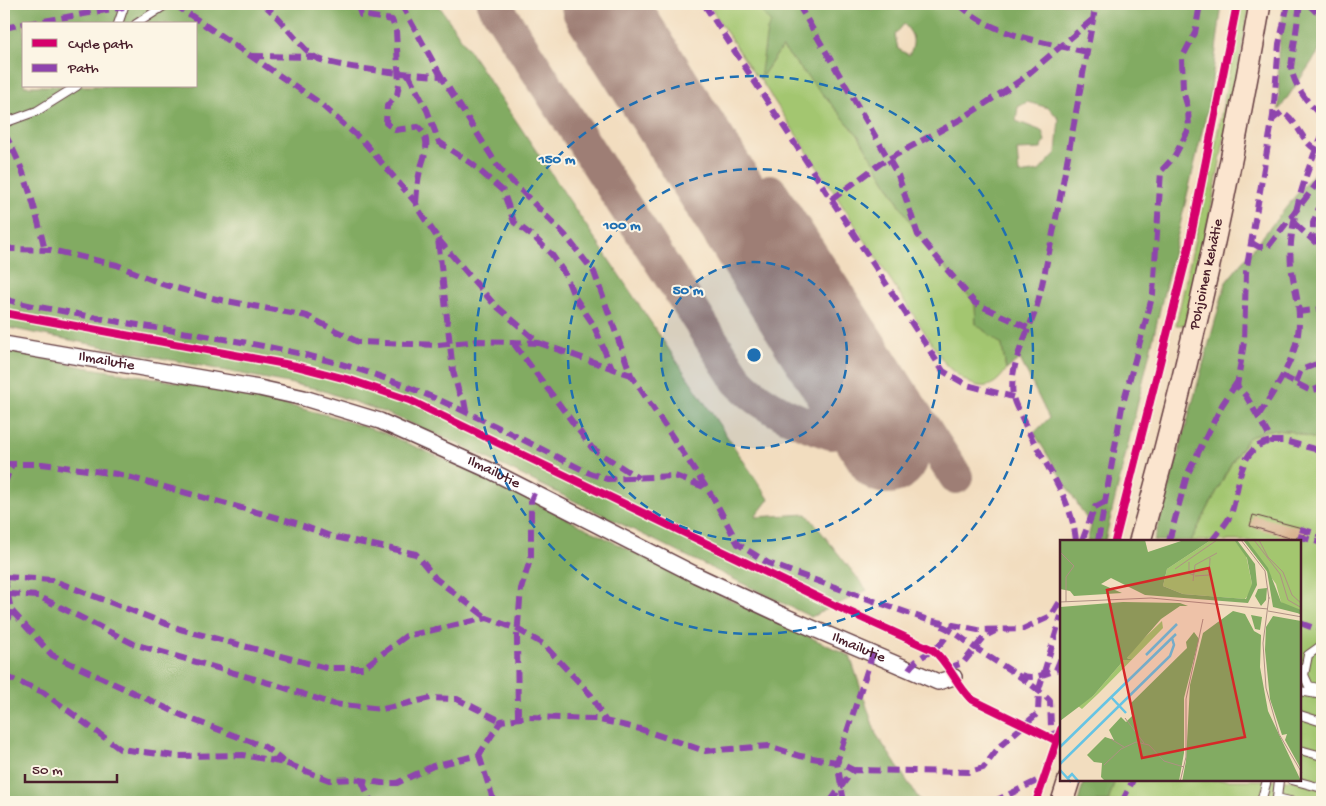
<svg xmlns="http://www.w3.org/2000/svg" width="1326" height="806" viewBox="0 0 1326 806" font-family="'Gochi Hand',sans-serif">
<rect width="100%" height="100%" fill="#fcf5e5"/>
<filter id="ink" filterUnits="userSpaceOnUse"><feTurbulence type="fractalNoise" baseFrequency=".02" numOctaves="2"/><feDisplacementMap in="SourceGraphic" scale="10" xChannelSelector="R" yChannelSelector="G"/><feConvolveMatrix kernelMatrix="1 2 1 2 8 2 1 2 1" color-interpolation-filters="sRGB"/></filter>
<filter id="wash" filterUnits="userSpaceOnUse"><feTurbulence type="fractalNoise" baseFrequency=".0096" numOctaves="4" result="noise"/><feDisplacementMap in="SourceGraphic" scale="20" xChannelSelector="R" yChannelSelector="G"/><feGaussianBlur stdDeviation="1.12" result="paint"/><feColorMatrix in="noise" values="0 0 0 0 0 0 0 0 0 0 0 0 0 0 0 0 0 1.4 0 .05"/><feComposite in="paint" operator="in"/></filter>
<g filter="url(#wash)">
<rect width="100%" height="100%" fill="#f2ddbf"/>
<!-- green -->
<g fill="#a3c66f" stroke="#76724d">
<path d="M708 4H755L771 23 761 78 782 47 858 135 918 235 975 303 976 324 1002 345 1006 370C987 400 966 383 946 365L760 79 754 74Z"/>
<path d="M1242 4H1250L1212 204 1185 325H1176L1213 157Z"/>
<path d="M1266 430 1289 431 1322 441V802H1096L1100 780H1300V541H1191L1232 462 1248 438Z"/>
</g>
<!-- forest -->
<g fill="#82ab62" stroke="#666546" fill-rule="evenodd">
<path d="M4 4H438L769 499 755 517 807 514 867 590 811 617 452 441 386 413 318 389 4 327ZM24 24H196V86H24Z"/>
<path d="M755 4H863L872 10 878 4H1222L1209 103 1105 541H1087L1091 526 1034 433 1049 418 1020 359 1006 370 1002 345 976 324 975 303 918 235 858 135 782 47 760 79 767 30 771 23ZM904 24C914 35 916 42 909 55L898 49 895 35ZM1027 102 1049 108 1059 119 1056 153 1039 171 1019 174 1017 150 1041 149 1045 141 1042 131 1016 121 1018 107Z"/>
<path d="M1284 4H1322V47L1279 110 1278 54Z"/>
<path d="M1322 163V441L1289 431 1266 430 1248 438 1232 462 1191 541H1154L1226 282Z"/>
<path d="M4 349 83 367 155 378 279 403 331 416 384 433 480 475 693 582 850 656 876 734 921 802H4Z"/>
<path d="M1084 780H1115L1108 802H1078Z"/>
</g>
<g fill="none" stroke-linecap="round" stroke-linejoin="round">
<!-- taxiway -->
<g stroke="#9e7e75" stroke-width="34">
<path d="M494 4 738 381C764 408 796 421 831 433L864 414"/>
<path d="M770 191 956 477"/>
</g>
<!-- runway -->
<path stroke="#9e7e75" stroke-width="84" d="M603 4 888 452"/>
</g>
<g id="blocks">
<!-- building -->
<path fill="#d6af8b" d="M1253 515 1302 528 1310 532 1293 539 1250 526Z"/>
</g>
</g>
<g filter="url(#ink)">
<use href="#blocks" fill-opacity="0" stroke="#633c41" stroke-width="1"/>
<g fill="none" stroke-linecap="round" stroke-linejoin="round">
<defs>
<g id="service">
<path d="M118 24 125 4"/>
<path d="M136 24 167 4"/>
<path d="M4 123 37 111 77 86"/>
<path d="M1322 645 1308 655 1304 675 1309 686 1322 689"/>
<path d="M1300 691 1322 695"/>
<path d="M1300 715 1322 722"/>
<path d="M1300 750 1322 756"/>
<path d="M1279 780 1277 798 1294 802"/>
<path d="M1292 780 1322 788"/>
<path d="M1261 802 1267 780"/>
</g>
<g id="minor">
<path id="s1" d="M4 344 259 388 304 398 380 421 491 471 696 575 784 616 938 682 954 677"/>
</g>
<g id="secondary">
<path id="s2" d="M1140 541C1190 364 1229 185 1260 4"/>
<path d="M1062 802 1069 780"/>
</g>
</defs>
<!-- service casing -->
<use href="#service" stroke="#633c41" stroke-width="10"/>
<!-- minor casing -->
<use href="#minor" stroke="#633c41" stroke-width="18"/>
<!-- secondary casing -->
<use href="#secondary" stroke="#633c41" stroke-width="24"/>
<!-- service -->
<use href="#service" stroke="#fff" stroke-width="8"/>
<!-- minor -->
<use href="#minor" stroke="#fff" stroke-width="15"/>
<!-- secondary -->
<use href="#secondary" stroke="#fbe5cf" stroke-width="21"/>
<!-- quiet -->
<g stroke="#8e44ad" stroke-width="6" stroke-dasharray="12 6" stroke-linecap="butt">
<path d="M174 4 317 101 364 142 416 203C421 217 431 226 438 239L453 371 459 393 464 400 466 411"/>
<path d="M263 4C282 19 295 41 313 56 329 68 418 75 441 76L499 168 565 235 594 272 631 375 714 499 738 544 768 563 795 573 928 620 978 630 1023 629 1051 616 1061 600"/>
<path d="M357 4 361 15 392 20 396 31 399 84 397 95 387 106 386 123 395 130 418 127C433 140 424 155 420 171 417 182 417 192 416 203"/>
<path d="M401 4 441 76"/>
<path d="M704 4 943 371 967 385 1013 397"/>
<path d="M798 4 898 175 918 235 975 303 1028 328"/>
<path d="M959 4C993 36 1043 42 1087 52"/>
<path d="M1288 4 1279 44 1273 116 1246 272 1244 342 1237 386 1246 396 1272 441H1285L1322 451"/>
<path d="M1300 4 1291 67C1294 86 1308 104 1322 116"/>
<path d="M1308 4 1322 18"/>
<path d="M26 24 124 7"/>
<path d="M4 28 24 24"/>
<path d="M252 56 314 57"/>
<path d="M408 74 427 110 439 142 472 164 503 191 514 222 535 238 552 255 565 274 574 296 593 324 612 368"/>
<path d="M1272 120 1282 112C1299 120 1303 149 1322 151"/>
<path d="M4 133C26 170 35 209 45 250"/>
<path d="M831 200 881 163 963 118 1021 80 1093 19"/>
<path d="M1322 200 1313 223V239L1322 245"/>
<path d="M1295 224 1316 243"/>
<path d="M438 239 493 303 539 343 631 375"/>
<path d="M1252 243 1259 247H1268L1322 177"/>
<path d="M4 246 12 249 51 250 117 265 162 284 216 299 307 316 358 342 437 345 480 341 539 343"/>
<path d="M4 299C24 305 46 308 67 312 158 331 252 339 341 364 428 389 507 432 587 472L607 479 675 476 704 487"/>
<path d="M1298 312 1322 309"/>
<path d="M514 344 592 448 638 478"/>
<path d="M1282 376 1311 391 1322 387"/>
<path d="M1296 383 1301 370 1322 362"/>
<path d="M1258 416C1274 391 1293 364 1298 334 1302 307 1294 290 1291 265 1287 228 1306 170 1322 136"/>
<path d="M4 464H42L117 474 293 522 330 536 416 554 436 579 487 618"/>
<path d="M4 485 12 464"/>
<path d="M1300 529 1322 535"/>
<path d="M1298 536 1322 543"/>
<path d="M1076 541C1072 496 1041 461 1023 420 1020 413 1014 404 1013 396 1008 363 1030 332 1038 302 1061 203 1077 103 1096 4"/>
<path d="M1082 541 1095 507 1106 501"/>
<path d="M1098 541 1122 407 1153 294 1161 171 1174 157 1189 129 1188 108 1183 91 1182 58 1195 33 1200 4"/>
<path d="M1169 541 1187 475 1222 405 1238 381"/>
<path d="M1212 541C1218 532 1229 522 1232 511 1240 486 1238 446 1272 441"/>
<path d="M4 576 11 610 52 655 188 718 265 747 284 762"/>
<path d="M5 577 52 580 180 629 326 668H363L406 636 487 618 517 629 543 644 591 695 606 722"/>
<path d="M8 594 38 596 134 644 276 685 333 704 383 709 431 698 457 699 501 721"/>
<path d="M1300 623 1322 631"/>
<path d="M942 626C956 632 965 641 977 649 1002 666 1029 680 1050 701L1051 727 1057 741"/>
<path d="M4 637 11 610"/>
<path d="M948 668 963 663 985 636 995 631"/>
<path d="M909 669C918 655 937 652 946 637"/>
<path d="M1021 675C1033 680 1045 674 1056 670L1061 658"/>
<path d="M4 676 43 692 120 749 175 756 243 755 285 763 329 780 353 779 382 783H397L433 766 479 755 501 721 527 717 596 719 640 729 705 751 769 746 800 756 837 762 853 770"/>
<path d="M518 718 517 636 521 589 531 557V500L534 493"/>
<path d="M479 755 494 802"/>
<path d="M362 781 371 802"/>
<path d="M830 802 853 770 970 772 983 768 1000 746 1038 713 1039 689 1061 616"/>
<path d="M844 802 837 762 873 653"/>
<path d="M993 802 1045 777"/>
<path d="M1122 802 1133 780"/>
</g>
<defs>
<g id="cycleway">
<path d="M4 313 296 366 350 380 409 400 836 606 933 650C949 663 956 685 971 699L1057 741"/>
<path d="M1115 541 1188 251 1237 4"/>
<path d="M1036 802 1061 729"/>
</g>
</defs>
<!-- cycleway casing -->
<use href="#cycleway" stroke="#fcf5e5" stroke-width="11"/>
<!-- cycleway -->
<use href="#cycleway" stroke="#d6006c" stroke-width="8"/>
</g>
</g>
<!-- distance rings -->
<circle cx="754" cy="355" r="93" fill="#1f6fb2" fill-opacity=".12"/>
<g fill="none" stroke="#1f6fb2" stroke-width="2.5" stroke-dasharray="9 6">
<circle cx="754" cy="355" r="93"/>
<circle cx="754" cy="355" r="186"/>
<circle cx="754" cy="355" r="279"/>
</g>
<g text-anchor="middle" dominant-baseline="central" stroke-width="4" stroke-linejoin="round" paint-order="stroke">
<!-- street labels -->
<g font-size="15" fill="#4a1f2b" stroke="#fcf5e5">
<text stroke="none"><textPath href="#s2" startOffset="275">Pohjoinen kehätie</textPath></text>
<text stroke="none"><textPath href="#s1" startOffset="104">Ilmailutie</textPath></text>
<text stroke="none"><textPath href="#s1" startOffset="509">Ilmailutie</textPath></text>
<text stroke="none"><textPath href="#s1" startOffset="914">Ilmailutie</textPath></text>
</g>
</g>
<!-- overview -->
<g transform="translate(1060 540)">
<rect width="241" height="241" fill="#f2ddbf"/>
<path d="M151 0H174L186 15 193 49 185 59 123 54 103 46 107 29ZM184 0H241V75L221 62 216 44ZM102 81 103 88 39 153 22 169 18 166 33 156 64 120 70 119 67 118 76 106Z" fill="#a3c66f"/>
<path d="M0 0H85L88 12 124 0H151L107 29 103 46 123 54 186 59 192 44 187 18 174 0H177L195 24 197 45 188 63 85 55 51 38 41 44 62 53 14 56 10 51 0 49ZM183 0H187L208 28 221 62 241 70V74L213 67 207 31ZM207 48 206 60 201 66 195 56 198 49ZM63 62 120 63 128 66H120L101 79 67 118 72 120H64L33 156 0 181V67ZM173 71 185 74 194 91 201 95 200 127 208 171 241 241 122 242 126 221 130 145 143 93ZM191 75 202 77 200 90 195 89ZM213 76 241 81V229L225 200 227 194 222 195 210 159 205 110 206 87ZM134 92 139 99 124 158V213L119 241H45L41 237 42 223 34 222 27 215 45 197 54 200 49 190 61 177 66 182 72 176 70 164 127 108 126 102Z" fill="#82ab62"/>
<path fill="none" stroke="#66c4e4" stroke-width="2.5" d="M86 115 117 84M51 157 66 173M0 207 116 94M0 224 110 116 114 105 112 98M0 230 11 242M8 238 12 234 19 242"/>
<path fill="none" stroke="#af9184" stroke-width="1" d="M181 0 205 31 209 59M194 0 220 34 228 60 242 68M199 0 208 17 223 32 232 55 242 64M0 12 14 26 6 37V62M129 22V33L133 35 134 31M115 29 157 0M135 36 149 35 150 18M133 41 135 25 157 13M209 57 203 103 206 148 219 194 242 233M0 62 91 58 208 69M208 71 242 77M65 178 84 203M51 199 64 207M44 225 61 209 76 202 89 205 104 221 124 227M120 242 126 217V159L143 79"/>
<path fill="#d62828" fill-opacity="0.15" stroke="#d62828" stroke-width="2.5" d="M149 28 185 197 82 218 47 50Z"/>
<rect width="241" height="241" fill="none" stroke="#4a1f2b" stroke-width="2.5"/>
</g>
<circle cx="754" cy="355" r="8" fill="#1f6fb2" stroke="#fcf5e5" stroke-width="2.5"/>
<g font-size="15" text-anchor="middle" font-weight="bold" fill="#1f6fb2" stroke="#fcf5e5" stroke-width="4" stroke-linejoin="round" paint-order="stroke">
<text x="557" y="163">150 m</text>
<text x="622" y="229">100 m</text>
<text x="688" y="294">50 m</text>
</g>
<!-- margin -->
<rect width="1326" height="806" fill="none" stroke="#fcf5e5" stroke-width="20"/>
<!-- legend -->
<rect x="22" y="22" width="175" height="65" fill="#fcf5e5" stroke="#b59f9b"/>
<rect x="32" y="39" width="25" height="8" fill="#d6006c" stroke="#b59f9b"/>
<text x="68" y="48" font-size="15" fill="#4a1f2b">Cycle path</text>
<rect x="32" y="64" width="25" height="8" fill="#8e44ad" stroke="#b59f9b"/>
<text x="68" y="72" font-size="15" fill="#4a1f2b">Path</text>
<!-- scale -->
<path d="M25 774v8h92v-8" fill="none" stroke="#4a1f2b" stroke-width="2.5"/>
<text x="32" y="774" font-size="15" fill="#4a1f2b" stroke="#fcf5e5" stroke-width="4" paint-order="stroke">50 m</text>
</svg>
